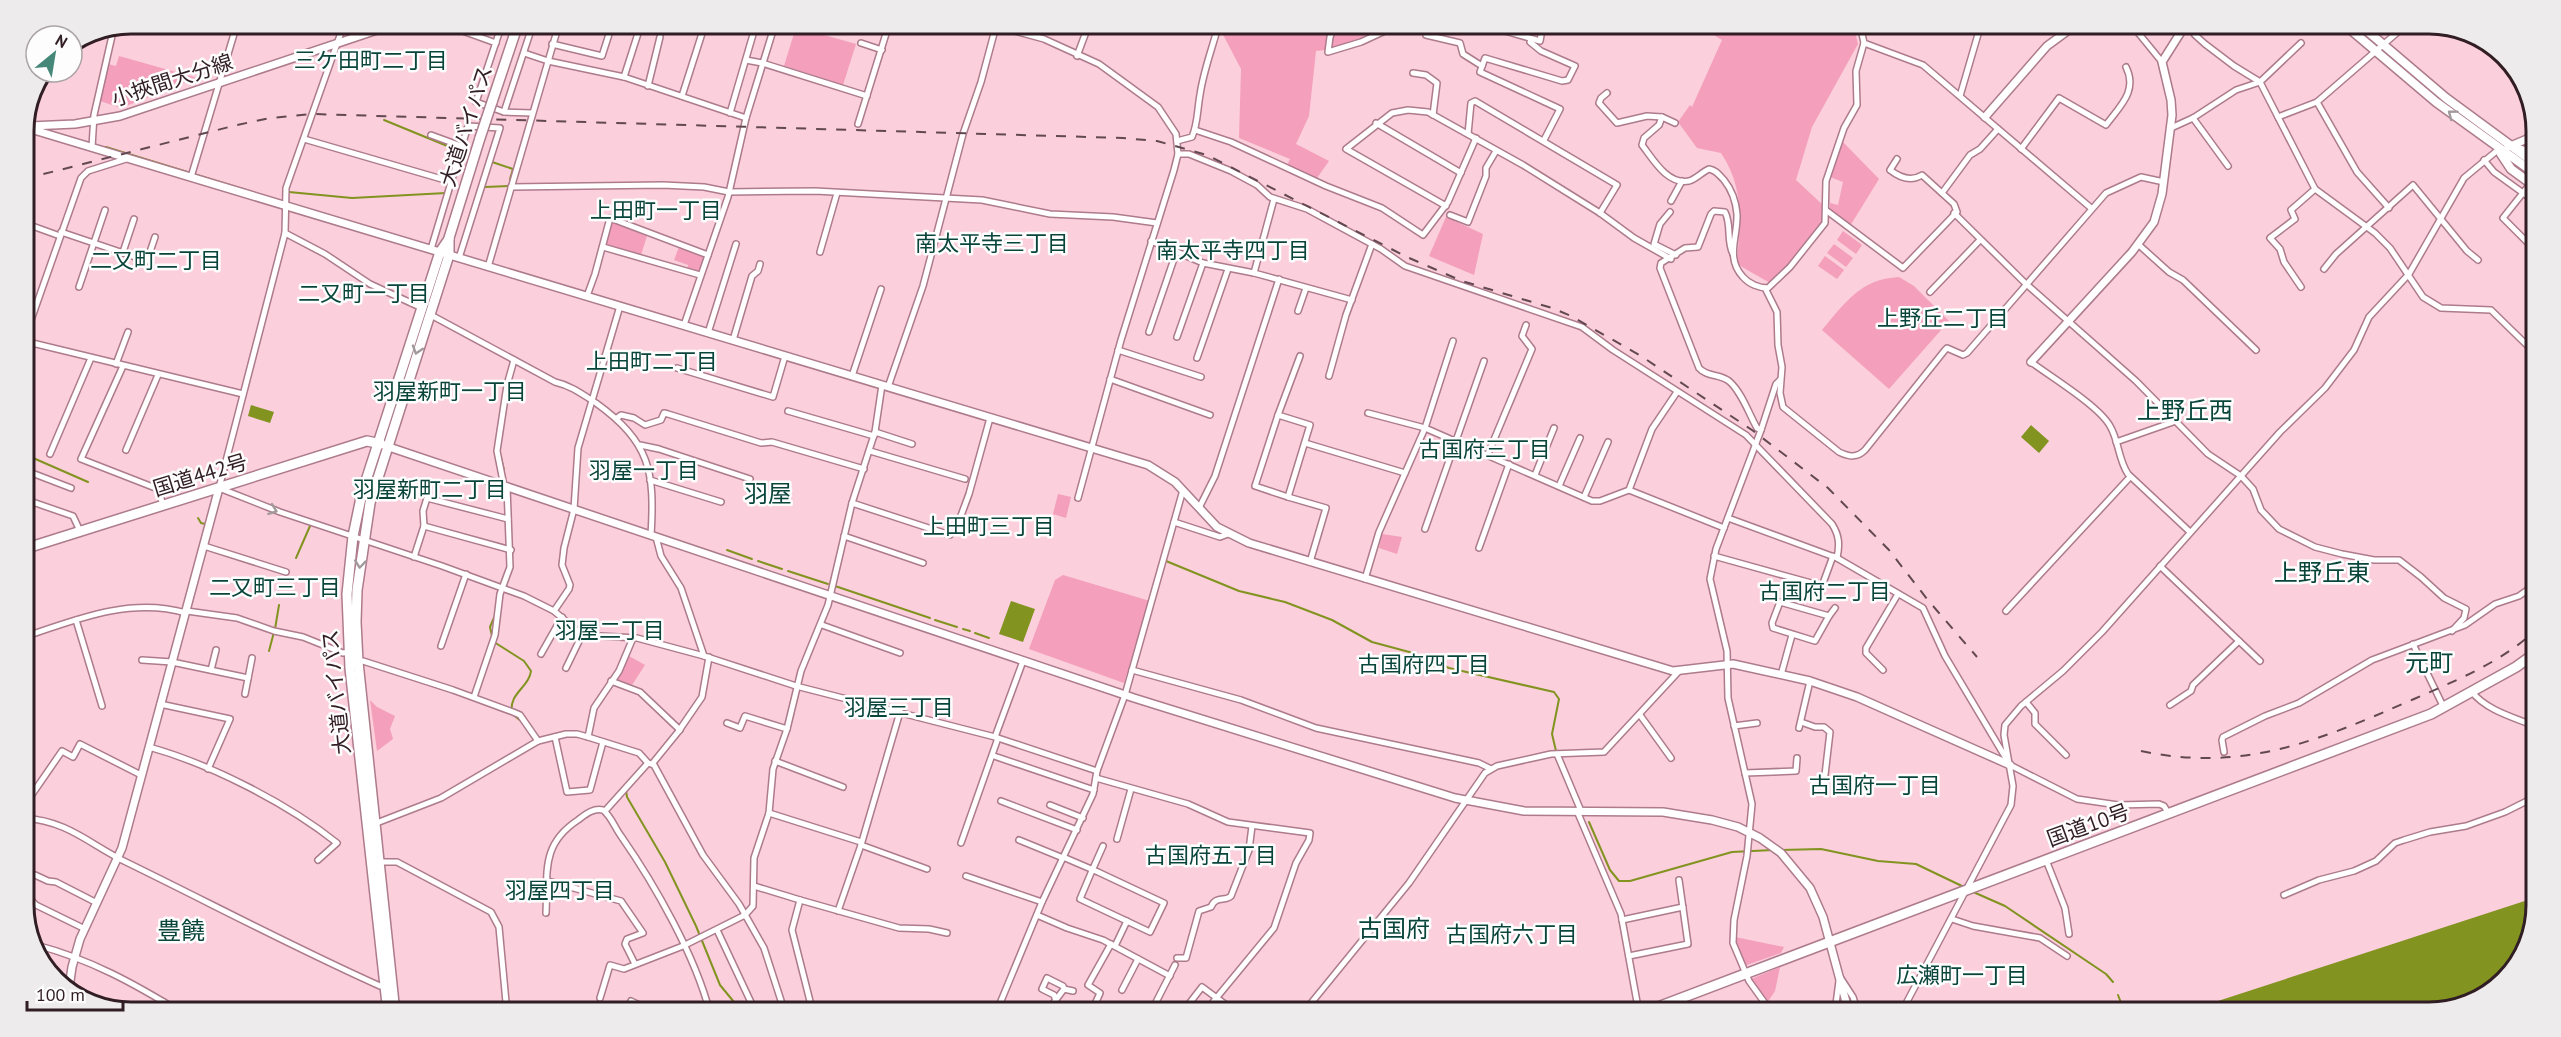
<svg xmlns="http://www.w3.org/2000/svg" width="2561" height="1037" viewBox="0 0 2561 1037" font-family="'PT Sans','Noto Sans JP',sans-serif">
<rect width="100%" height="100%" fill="#fbcfdc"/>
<!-- green -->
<g fill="#f49fbb">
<path d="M1149 24H1395L1333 49 1316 51 1309 116 1296 144 1329 161 1317 178 1287 165 1290 159 1239 138 1241 69 1219 27H1148Z"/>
<path d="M1696 24H1853L1858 44 1812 127 1796 180 1824 206 1823 222 1790 264 1770 283 1737 264C1740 223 1745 189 1721 153L1697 148 1678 122 1690 105 1692 107 1722 40Z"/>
<path d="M796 27 856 44 843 85 784 66Z"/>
<path d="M119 56 197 78 121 108 100 101 108 64 116 66Z"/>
<path d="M1842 141 1879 179 1850 226 1830 210V203L1838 205 1843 182 1830 177Z"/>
<path d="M1446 217 1483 234 1474 275 1429 256Z"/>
<path d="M612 222 647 236 641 255 606 245Z"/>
<path d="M1843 231 1862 245 1856 254 1837 240Z"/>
<path d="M1834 244 1853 258 1846 267 1827 253Z"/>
<path d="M679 247 704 257 698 273 687 270 688 265 674 260Z"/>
<path d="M1825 256 1844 270 1837 279 1818 266Z"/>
<path d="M1899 277 1914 286 1949 321 1889 389 1822 330C1845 303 1860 279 1899 277Z"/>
<path d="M1058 494 1071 497 1066 518 1053 514Z"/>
<path d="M1382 534 1402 537 1397 554 1379 548Z"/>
<path d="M1063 575 1150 601 1124 683 1029 649 1055 580Z"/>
<path d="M629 656 645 665 632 685 614 680Z"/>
<path d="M370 700 377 707 395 716 390 729 393 739 377 751Z"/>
<path d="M1735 937 1784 947 1781 953 1744 966Z"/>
<path d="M1780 967 1775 991 1767 1003 1751 979Z"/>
</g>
<!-- water -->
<g fill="#829320">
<path d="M251 405 274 412 270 423 248 416Z"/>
<path d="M2031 425 2049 441 2039 453 2021 437Z"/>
<path d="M1011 601 1035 609 1023 642 999 634Z"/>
<path d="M2537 897 2529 946 2490 995 2430 1013H2181Z"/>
</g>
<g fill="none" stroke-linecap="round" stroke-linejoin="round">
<!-- stream -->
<g stroke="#829320" stroke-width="2">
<path d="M384 120 457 150"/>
<path d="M106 147 246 190"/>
<path d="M492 162 513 169 510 179"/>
<path d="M485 187 509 186"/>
<path d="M289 192 352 198 446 193"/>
<path d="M24 454 88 482"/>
<path d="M501 458 504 470"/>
<path d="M198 518 201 523 205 524"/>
<path d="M727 550 752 559"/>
<path d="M296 558 310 526"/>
<path d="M758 561 782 569"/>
<path d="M1166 561 1239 591 1285 602 1332 620 1372 642 1413 653 1449 668 1554 692 1559 699 1552 734 1556 751"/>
<path d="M788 571 828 584"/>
<path d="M835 586 930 618"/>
<path d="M935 620 957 627"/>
<path d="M275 629 279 605"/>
<path d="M963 629 970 631"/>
<path d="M975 633 989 638"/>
<path d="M492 636 490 627 496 613"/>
<path d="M494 642 524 661 531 671C529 688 508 693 512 714L521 721 522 719"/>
<path d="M269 651 274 632"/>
<path d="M626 790 627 797 665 862 696 926 720 985 743 1013"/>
<path d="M1589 822 1610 870 1619 881H1630L1732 852 1773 850"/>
<path d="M1781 850 1821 849 1878 861 1916 864 1964 887"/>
<path d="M1971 891 2005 906 2106 974 2113 982"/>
<path d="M2118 995 2125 1013"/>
</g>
<defs>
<g id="street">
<path d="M344 24 286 188 285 233 219 488 280 512 442 566 524 596 554 611 582 635 637 638 704 656"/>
<path d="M443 24 496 43"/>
<path d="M502 24 476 102 504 112 532 113"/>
<path d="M989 24 1044 39 1099 64 1158 107 1176 134 1178 154 1174 170 1121 340 1078 498"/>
<path d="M1335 24 1330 37 1328 52 1361 42 1400 24"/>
<path d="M1491 24 1505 31 1540 41 1543 24"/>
<path d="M1860 24 1864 43 1923 65 2091 208"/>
<path d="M2131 24 2162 62"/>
<path d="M2188 24 2195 35 2205 44 2234 66 2260 82 2315 189 2375 233 2390 248 2423 297 2441 308 2491 310 2537 355"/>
<path d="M1505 31 1510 24"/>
<path d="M1426 35 1460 43 1463 54 1482 66"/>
<path d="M1531 39 1530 42 1541 51 1575 66 1568 80 1562 81 1485 58 1480 72 1560 109 1544 140"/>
<path d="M861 43 882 50"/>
<path d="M552 44 602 56 610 31 588 24"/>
<path d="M524 53 548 61 624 77 746 118"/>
<path d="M1077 56 1089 24"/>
<path d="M746 60 762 63 867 96"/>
<path d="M1413 73 1426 75 1437 83 1433 115"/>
<path d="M624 77 641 24"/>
<path d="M2521 83 2530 116 2537 129"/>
<path d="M648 86 660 37"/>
<path d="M1607 93 1601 98 1599 103 1617 123 1647 116 1662 117 1675 123"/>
<path d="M682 96 705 24"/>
<path d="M1960 96 1981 24"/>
<path d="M2317 102 2357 172 2389 208"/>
<path d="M504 112 533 24"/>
<path d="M730 113 754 31"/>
<path d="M1662 117 1659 125 1644 138 1642 145C1653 159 1667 185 1689 181 1696 179 1702 172 1709 169 1716 170 1719 175 1724 180 1732 190 1736 202 1737 214 1738 237 1725 258 1743 277 1749 284 1759 288 1768 288L1790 267 1825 223 1826 181 1844 128 1857 105 1856 71 1864 43"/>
<path d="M2278 117 2317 102 2407 24"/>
<path d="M2193 118 2228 166"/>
<path d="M1376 123 1461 173"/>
<path d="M858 124 889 24"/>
<path d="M2171 128 2193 118 2236 90 2260 82 2301 43"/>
<path d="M1195 130 1231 142 1326 186 1382 208 1423 235 1448 202 1476 138"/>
<path d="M1468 134 1471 103 1475 101 1617 185 1600 213"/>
<path d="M431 135 461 146"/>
<path d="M304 139 452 182"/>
<path d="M1177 141 1192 137C1198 123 1197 111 1200 95 1203 73 1211 52 1217 30"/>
<path d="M92 147 94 115 114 27"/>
<path d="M2021 149 2059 98 2106 125C2120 106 2138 91 2126 67"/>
<path d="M1178 154H1189L1231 171 1257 185 1270 197 1307 209 1381 249 1405 266 1582 327 1613 350 1746 435 1832 524C1839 535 1840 544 1837 558"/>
<path d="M2484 160 2494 172 2537 203"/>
<path d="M191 177 237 24"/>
<path d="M2530 184 2503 218 2537 252"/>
<path d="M511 187 663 185 704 187 729 192 815 191 982 200 1050 214 1113 217 1157 223"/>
<path d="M1942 193 1970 155 1980 149 1998 129"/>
<path d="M1671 201 1682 181"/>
<path d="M1446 206 1346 149 1392 113 1408 110 1428 112 1523 165 1600 213 1634 238 1671 259"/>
<path d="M1827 211 1903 268 1957 212 1954 204 1922 175C1911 182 1899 177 1890 170L1897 159"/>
<path d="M1670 212 1660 224 1654 244 1676 255"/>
<path d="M1954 213 2025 283 2136 381 2208 454 2241 476 2253 489 2261 510 2279 529 2315 547 2342 554 2374 560H2399L2421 577 2444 598 2466 609 2464 618 2452 631"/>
<path d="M1450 215 1468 222 1486 176V168L1496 151"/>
<path d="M24 223 60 236"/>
<path d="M61 232 147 261 155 237"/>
<path d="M285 233 325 254 370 284 422 308"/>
<path d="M1151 241 1203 263 1254 273 1352 300"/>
<path d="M2139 245 2169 272 2183 280 2256 350"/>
<path d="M603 247 700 275"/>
<path d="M431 249 468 126 500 128 459 258"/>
<path d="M123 252 134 219"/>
<path d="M820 252 837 193"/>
<path d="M1733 254C1726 240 1732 226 1725 212L1714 211 1711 214 1698 247 1685 248 1661 263 1660 268 1699 368C1708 378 1720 373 1730 382 1742 393 1749 414 1757 428L1761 430 1716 549 1710 579 1727 651 1728 698 1752 804 1747 856 1734 920 1733 943 1749 981 1772 1013"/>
<path d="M488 267 559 24"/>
<path d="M2324 269 2336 254 2413 185 2467 251 2478 260"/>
<path d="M1254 273 1274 199"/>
<path d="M79 287 105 210"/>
<path d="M2301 287 2284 262 2280 249 2270 238 2295 219 2291 210 2315 189"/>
<path d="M1765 288 1777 312 1778 345 1782 367 1780 393 1783 407 1839 452C1849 457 1857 458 1865 450L1945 350 1947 348 1963 355 1967 353 2106 193 2141 177 2164 182"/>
<path d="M1930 292 1980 240"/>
<path d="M587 296 595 274 610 218 708 255"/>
<path d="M1298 311 1306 288"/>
<path d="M429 314 555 382C572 386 582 394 596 403 650 442 655 471 651 535"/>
<path d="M684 325 728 197 746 118 775 24"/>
<path d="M1149 332 1176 253"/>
<path d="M708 333 736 244"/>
<path d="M1177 337 1203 263"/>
<path d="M24 340 81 178 88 171 126 159"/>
<path d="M733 340 752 276 758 271 760 264"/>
<path d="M24 341 243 394"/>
<path d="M1118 350 1201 377"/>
<path d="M1300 356 1278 415 1310 425 1288 497 1326 508 1310 562"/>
<path d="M1197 358 1228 269"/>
<path d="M2031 362C2051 377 2099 406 2110 426 2119 441 2118 459 2128 474L2190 532"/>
<path d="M116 364 128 332"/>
<path d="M123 366 81 459 158 489 163 505"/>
<path d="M677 368 773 397 785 356"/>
<path d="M852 376 881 289"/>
<path d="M1329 376 1346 315 1372 244"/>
<path d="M1110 379 1210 415"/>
<path d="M888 387 923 286 963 134 981 82 996 26"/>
<path d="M788 411 874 436"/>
<path d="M1368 413 1425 428 1592 501H1600L1629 490 1724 528"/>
<path d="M1278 415 1255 486 1288 497"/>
<path d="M617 418 621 415 634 418 645 425 661 420 664 413 668 414 761 443 772 442 864 469"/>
<path d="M1761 430 1776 384 1780 380"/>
<path d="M875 432 912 444"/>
<path d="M2116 442 2176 421"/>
<path d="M1305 443 1405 473"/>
<path d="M640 445 659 449 750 479"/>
<path d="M126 450 158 375"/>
<path d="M870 451 965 479"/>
<path d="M50 454 91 358"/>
<path d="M1488 454 1532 349 1522 336 1526 325"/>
<path d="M24 470 71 488"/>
<path d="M1535 475 1554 428"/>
<path d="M650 480 721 502"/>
<path d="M504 486 497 451 507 385 514 360"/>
<path d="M1559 486 1580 438"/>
<path d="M1629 490 1652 429 1677 392"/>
<path d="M1584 497 1608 442"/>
<path d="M24 499 73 516 80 531"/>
<path d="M852 503 950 535"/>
<path d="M1199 508 1215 476 1279 279"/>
<path d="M1728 518 1837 558 1923 608 1945 656 2010 765 2077 799 2118 805 2159 804 2164 806 2169 814"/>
<path d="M1174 522 1220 537 1228 534"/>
<path d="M424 526 511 550"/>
<path d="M961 529 959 521 969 494 990 418"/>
<path d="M1425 529 1484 361"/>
<path d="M844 536 923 563"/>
<path d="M656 537 661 556 681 588 704 656 796 686 995 737 1097 771"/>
<path d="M204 546 286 572"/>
<path d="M1479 548 1509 464"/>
<path d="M1714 556 1822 586 1833 556"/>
<path d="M414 557 424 526 423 511 427 498 508 519"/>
<path d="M2160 566 2260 661"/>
<path d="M1365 579 1379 532 1425 428 1453 341"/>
<path d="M1780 602 1829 616 1815 641 1773 628 1772 623Z"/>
<path d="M187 611 237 618 274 631 303 637 343 653 350 652"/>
<path d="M554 611 569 589 570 585 562 565 564 548 574 509 578 448 620 306"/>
<path d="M2006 611 2130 477"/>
<path d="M1829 616 1835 608"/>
<path d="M76 620 102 706"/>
<path d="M822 625 900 653"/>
<path d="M24 637C77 619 131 597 186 613"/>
<path d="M2413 644 2444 708"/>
<path d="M441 646 466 574"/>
<path d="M541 654 562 617"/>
<path d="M142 660 172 662 248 678"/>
<path d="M357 663 363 661 453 690 513 712 520 715 538 741"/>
<path d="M566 668 582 635"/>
<path d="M211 670 216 650"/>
<path d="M1132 670 1241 700 1316 728 1479 763 1491 769"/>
<path d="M1883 670 1866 653V648L1898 594"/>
<path d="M1781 675 1792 635"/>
<path d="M611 681 640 692 680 730"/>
<path d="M2472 692C2487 711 2516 718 2537 727"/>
<path d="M245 694 252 658"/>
<path d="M474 697 495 635 500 594 510 567 507 487"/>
<path d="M2026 702 2035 713V724L2066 755"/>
<path d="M160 704 230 719 208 769"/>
<path d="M2170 705 2191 691 2193 685 2239 641"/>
<path d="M1640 715 1671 758"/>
<path d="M1801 722 1815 727H1824L1830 732 1825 775"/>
<path d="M727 723 740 728 745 716 787 729"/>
<path d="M1734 726 1757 723"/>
<path d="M1799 728 1810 681"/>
<path d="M555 737 567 792 590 790 603 742"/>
<path d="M588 737 639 753 648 763"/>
<path d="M995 737 1023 661"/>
<path d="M149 747C210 764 287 803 337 843L318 860"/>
<path d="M2224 752 2222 740 2223 737 2265 716 2299 703 2372 660 2465 625 2495 604 2519 596 2537 583"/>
<path d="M1557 754 1581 811"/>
<path d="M994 756 1094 790"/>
<path d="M775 761 843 787"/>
<path d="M652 764 678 732 702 697 709 657"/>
<path d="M1745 773 1796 771 1797 758"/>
<path d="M1096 778 1188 804 1228 822 1310 833 1309 840 1296 863 1274 928 1204 1013"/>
<path d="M1001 801 1077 830"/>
<path d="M1050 805 1083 818"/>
<path d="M24 806 62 751 73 757 80 744 141 775"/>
<path d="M605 811 648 763 654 765 703 855 739 904 764 948 785 1013"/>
<path d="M1577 811 1621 914 1639 1013"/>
<path d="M769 813 861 842"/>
<path d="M24 818C69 821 90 845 128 863 212 904 295 948 380 986H388"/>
<path d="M374 824 441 798 538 741 566 734H577L588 737 594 708 619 671 633 638"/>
<path d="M1117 839 1131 789"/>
<path d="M1019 840 1063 858"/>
<path d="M961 843 998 738"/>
<path d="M861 845 927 869"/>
<path d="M1063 857 1098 872 1164 903 1150 932 1080 899 1091 873C1095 864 1099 855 1103 846"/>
<path d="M2046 860 2065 908 2069 934"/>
<path d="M377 862H397L491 912 499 927 507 1013"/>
<path d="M35 875 48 881 56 882 97 903"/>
<path d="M966 876 1042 902"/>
<path d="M548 881 621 901 643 933 627 939 625 944 635 964"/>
<path d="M754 886 800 900 792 930 813 1013"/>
<path d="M2284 895 2319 880 2354 871 2376 861 2395 843 2404 840 2430 832 2466 826 2505 812 2537 796"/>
<path d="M30 899 36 905 85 929"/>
<path d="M800 900 899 928 929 929 947 933"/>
<path d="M838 911 861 845 900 712"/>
<path d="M546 913C548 873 540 845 578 820 586 814 593 808 603 810 611 816 615 828 621 836 655 885 695 955 710 1013"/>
<path d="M1037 915 1067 928 1103 940 1170 976"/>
<path d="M1952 919 1973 926 2040 938 2067 956"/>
<path d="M1622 920 1683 907"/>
<path d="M717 930 756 1013"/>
<path d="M36 945C90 959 135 984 182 1013"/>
<path d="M1115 946 1127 921"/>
<path d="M1629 956 1688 944 1679 880"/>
<path d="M1177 958H1186L1199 911 1211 907C1216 895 1225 902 1231 896L1249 850 1252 826"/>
<path d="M1840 977 1853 997 1858 1013"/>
<path d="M1064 989 1073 991"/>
<path d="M1122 990 1138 959"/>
<path d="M600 998 610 965 624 969 683 946 745 915 753 906 754 858 769 813 773 769 787 729 801 671 828 605 852 503 875 432 882 385"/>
<path d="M1152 1010 1175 965"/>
<path d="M157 1013 164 1002"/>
<path d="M625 1013 631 1001 646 1008 644 1013"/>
<path d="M996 1013 1042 902 1093 794 1097 771 1125 695 1183 490"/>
<path d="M1046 1013 1064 989 1063 986 1047 978 1042 989 1054 995 1056 1001"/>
<path d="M1091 1013 1100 993 1088 985 1111 944"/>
<path d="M1185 1013V1009L1202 987 1237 1013"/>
<path d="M1303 1013 1409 883 1485 773 1497 766 1551 754 1604 752 1680 670"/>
<path d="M1837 1013 1836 1004 1839 981"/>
<path d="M1901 1013 2011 805 2013 786 2004 735 2005 725 2021 706 2063 671 2102 632 2280 432 2325 388 2354 350 2369 317 2409 274 2464 178 2499 149"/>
</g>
<g id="secondary">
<path d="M1985 117 2047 46 2077 24"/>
<path d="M30 126 75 124 120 116 395 24"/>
<path d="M24 127 1148 465 1175 482 1217 527 1249 543 1673 671 1733 664 1810 681 1857 697 2010 765"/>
<path d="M2508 147 2527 139 2537 130"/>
<path d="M2031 362 2132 252 2154 222 2162 194 2172 115 2171 100 2162 62 2186 24"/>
<path d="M386 446 1134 698 1455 798 1524 811 1663 812 1712 820 1738 827 1760 838 1781 853 1810 888 1823 917 1849 1013"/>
<path d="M69 988 72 967 80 939 122 848 219 488"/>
</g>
<g id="primary">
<path d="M2344 24 2436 102 2537 175"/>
<path d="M2359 24 2446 98 2537 165"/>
<path d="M2516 148 2537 156"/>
<path d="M2501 154 2511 169 2537 188"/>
</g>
<g id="highway">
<path d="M492 102 518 24"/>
<path d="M24 549 367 441 381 444"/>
<path d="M388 1013 350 668 347 594 353 536 362 493 440 252 449 239"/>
<path d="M395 1013 358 662 356 622 357 590 370 503 449 255V238L480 138"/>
<path d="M1642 1013 2431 714 2516 667 2537 652"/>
</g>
</defs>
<!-- street casing -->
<use href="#street" stroke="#ad7b8b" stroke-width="8"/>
<!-- secondary casing -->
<use href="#secondary" stroke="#ad7b8b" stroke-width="10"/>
<!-- primary casing -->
<use href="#primary" stroke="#ad7b8b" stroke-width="11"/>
<!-- highway casing -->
<use href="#highway" stroke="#ad7b8b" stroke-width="12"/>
<!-- street -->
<use href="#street" stroke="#fff" stroke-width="5"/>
<!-- secondary -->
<use href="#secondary" stroke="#fff" stroke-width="7"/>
<!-- primary -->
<use href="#primary" stroke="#fff" stroke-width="8"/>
<!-- highway -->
<use href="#highway" stroke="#fff" stroke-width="9"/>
<!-- rail -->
<g stroke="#624951" stroke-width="2" stroke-dasharray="10 10" stroke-linecap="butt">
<path d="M24 179 237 125 270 118 313 114 1123 138 1157 141 1207 155 1407 257 1462 281 1552 308 1571 316 1641 356 1752 430 1828 488 1889 550 1927 599 1977 657"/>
<path d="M2141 751C2245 773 2320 740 2414 699 2457 680 2502 662 2537 629"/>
</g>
<defs>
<path id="highway-bridge" d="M480 138 492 102"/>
</defs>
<!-- highway-bridge casing -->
<use href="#highway-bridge" stroke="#ad7b8b" stroke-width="12" stroke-linecap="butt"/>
<!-- highway-bridge -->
<use href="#highway-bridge" stroke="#fff" stroke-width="9"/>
</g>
<!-- one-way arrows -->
<defs><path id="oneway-chevron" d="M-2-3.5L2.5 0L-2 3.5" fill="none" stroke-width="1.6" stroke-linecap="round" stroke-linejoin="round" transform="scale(1.5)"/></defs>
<g stroke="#a29a9c">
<use href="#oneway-chevron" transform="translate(2452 114) rotate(-143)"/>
<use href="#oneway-chevron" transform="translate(417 350) rotate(108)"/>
<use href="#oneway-chevron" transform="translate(273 510) rotate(20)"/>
<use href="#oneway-chevron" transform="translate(360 564) rotate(96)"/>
</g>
<g text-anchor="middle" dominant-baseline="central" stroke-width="5" stroke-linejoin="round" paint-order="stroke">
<!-- street labels -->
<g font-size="21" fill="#311e24" stroke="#fdfdfd">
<text transform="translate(172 80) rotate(-18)">小挾間大分線</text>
<text transform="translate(466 126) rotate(-72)">大道バイパス</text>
<text transform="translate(200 475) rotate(-17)">国道442号</text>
<text transform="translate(336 692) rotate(-96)">大道バイパス</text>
<text transform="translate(2088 825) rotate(-20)">国道10号</text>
</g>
<!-- neighbourhood labels -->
<g font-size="22" fill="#09453b" stroke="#fdfdfd">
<text x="371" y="60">三ケ田町二丁目</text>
<text x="656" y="210">上田町一丁目</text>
<text x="992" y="243">南太平寺三丁目</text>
<text x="1233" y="250">南太平寺四丁目</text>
<text x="156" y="260">二又町二丁目</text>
<text x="364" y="293">二又町一丁目</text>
<text x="1943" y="318">上野丘二丁目</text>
<text x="652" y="361">上田町二丁目</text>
<text x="450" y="391">羽屋新町一丁目</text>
<text x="1485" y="449">古国府三丁目</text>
<text x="644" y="470">羽屋一丁目</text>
<text x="430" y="489">羽屋新町二丁目</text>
<text x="989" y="526">上田町三丁目</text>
<text x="275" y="587">二又町三丁目</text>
<text x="1825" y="591">古国府二丁目</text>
<text x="610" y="630">羽屋二丁目</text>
<text x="1424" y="664">古国府四丁目</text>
<text x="899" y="707">羽屋三丁目</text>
<text x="1875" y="785">古国府一丁目</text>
<text x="1211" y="855">古国府五丁目</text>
<text x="560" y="890">羽屋四丁目</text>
<text x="1512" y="934">古国府六丁目</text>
<text x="1962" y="975">広瀬町一丁目</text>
</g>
<!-- quarter labels -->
<g font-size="24" fill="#09453b" stroke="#fdfdfd">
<text x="2185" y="410">上野丘西</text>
<text x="768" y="493">羽屋</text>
<text x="2322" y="572">上野丘東</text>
<text x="2429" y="662">元町</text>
<text x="1394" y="928">古国府</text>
<text x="181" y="930">豊饒</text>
</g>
</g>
<!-- crop -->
<path d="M0 0H2561V1037H0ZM131 34H2429A97 97 0 0 1 2526 131V905A97 97 0 0 1 2429 1002H131A97 97 0 0 1 34 905V131A97 97 0 0 1 131 34Z" fill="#edebec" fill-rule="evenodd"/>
<path fill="none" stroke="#311e24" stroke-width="3" d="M131 34H2429A97 97 0 0 1 2526 131V905A97 97 0 0 1 2429 1002H131A97 97 0 0 1 34 905V131A97 97 0 0 1 131 34Z"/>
<!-- north arrow -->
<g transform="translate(54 54) rotate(30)"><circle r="28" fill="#fdfdfd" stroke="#aba4a6" stroke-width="1.5"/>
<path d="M0-4.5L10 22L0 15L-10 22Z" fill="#458779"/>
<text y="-9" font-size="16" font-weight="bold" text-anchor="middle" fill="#311e24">N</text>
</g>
<!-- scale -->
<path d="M27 1001v9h96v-9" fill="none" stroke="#311e24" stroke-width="3"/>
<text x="36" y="1001" font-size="18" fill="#311e24" stroke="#fdfdfd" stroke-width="4.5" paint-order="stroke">100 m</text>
</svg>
